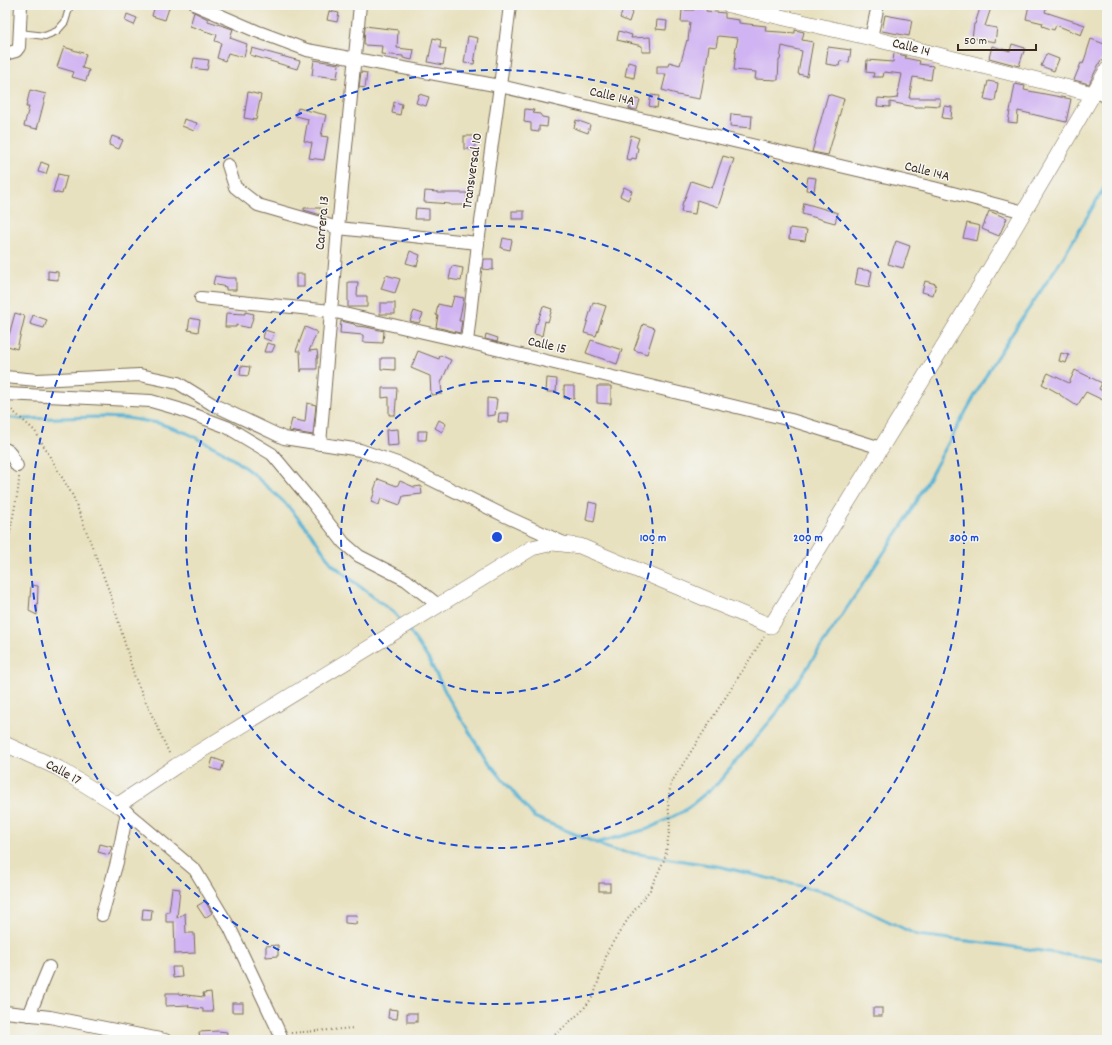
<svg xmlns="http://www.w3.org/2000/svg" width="1112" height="1045" viewBox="0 0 1112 1045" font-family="Dekko,sans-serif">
<rect width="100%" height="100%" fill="#f6f6f2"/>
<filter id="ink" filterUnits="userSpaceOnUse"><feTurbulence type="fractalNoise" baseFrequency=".025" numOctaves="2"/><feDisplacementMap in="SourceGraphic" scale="8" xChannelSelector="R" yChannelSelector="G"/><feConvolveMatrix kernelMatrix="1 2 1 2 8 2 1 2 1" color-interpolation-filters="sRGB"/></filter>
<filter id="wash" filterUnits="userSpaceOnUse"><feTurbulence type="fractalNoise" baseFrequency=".012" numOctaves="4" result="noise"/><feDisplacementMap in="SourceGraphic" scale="16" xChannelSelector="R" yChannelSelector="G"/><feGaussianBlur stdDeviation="0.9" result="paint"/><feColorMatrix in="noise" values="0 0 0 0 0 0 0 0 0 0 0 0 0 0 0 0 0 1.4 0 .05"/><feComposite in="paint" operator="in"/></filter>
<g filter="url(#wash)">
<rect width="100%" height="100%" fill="#e8e1bf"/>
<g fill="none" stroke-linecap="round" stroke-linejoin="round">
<!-- stream -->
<g stroke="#58b4d6" stroke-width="3">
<path d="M5 417 21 419 99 417 126 418 158 423 187 433 222 451 252 473 285 503 311 533 331 563 354 582 393 612 402 622"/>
<path d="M408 629 429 660 449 699 486 759 534 817 613 850 722 867 829 893 917 935 1001 945 1107 961"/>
<path d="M596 843 648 829 684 811 718 783 776 714 905 521 994 361 1064 256 1107 183"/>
</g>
</g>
<g id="blocks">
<!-- building -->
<g fill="#d0b3f2">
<path d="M155 5H170L165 20 152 16Z"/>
<path d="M695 5 707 7 706 11 725 13V18L739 20V23L766 26 765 31 795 33V30L804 32 802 40 813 42 807 76 798 74 802 51 782 46 780 60H779L778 80 755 79 756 72 734 70 736 52H735L738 38 718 36 716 47 709 46 706 66 700 99 677 95V94L662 90 666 74H657V66H668L669 62 680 65 687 40 688 41 690 22H681L682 10H694Z"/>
<path d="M981 5H992L985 26 997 28 995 42 972 38 974 24H975Z"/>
<path d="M1029 5H1047L1045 12 1085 25 1081 35 1056 25 1054 30 1042 26 1043 23 1026 19Z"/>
<path d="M624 7 633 10 629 22 620 18Z"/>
<path d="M329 11 339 13 337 22 327 20Z"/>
<path d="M194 12 208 19V21L233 29 230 38 247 44 244 57 228 53 225 61 217 58 221 43 215 41 217 35 190 26Z"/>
<path d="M127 14 137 18 134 25 125 21Z"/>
<path d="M885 15 912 20 909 36 882 31Z"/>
<path d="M657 20 667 21 666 30 656 29Z"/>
<path d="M365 26 398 30 397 48 414 50 412 60 403 58V56L381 54 382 46 364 45Z"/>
<path d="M619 31 632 35 631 38 650 37 651 52H642V46L617 40Z"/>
<path d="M468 36 478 38 474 64 464 63Z"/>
<path d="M433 38 441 40 440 48 446 49 443 65 428 62Z"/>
<path d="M1091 39 1107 45V61L1105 62 1101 60 1089 84 1074 80 1081 63 1083 64Z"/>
<path d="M1012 44 1025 48 1019 66 989 58 992 46 1010 51Z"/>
<path d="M64 47 86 54 82 68 89 70 86 81 72 77 74 72 57 67Z"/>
<path d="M828 47 851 50 849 62 840 61 839 66 826 64Z"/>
<path d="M252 48 300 61 297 69 250 55Z"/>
<path d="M894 53 906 56 905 58 920 61 919 64 933 66 931 80 913 77 909 98H940V106L925 105V107H915L890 102V107L877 106 878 98 890 99 897 98 902 74 884 72 883 77H873L874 73 866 72 867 60 893 62Z"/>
<path d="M1046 54 1059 59 1054 71 1041 66Z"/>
<path d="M194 58 209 60 207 70 192 68Z"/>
<path d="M314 60 339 64 337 78 312 75Z"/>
<path d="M628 62 636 64 634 78 625 76Z"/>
<path d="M361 72 367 73 365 88 359 87Z"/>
<path d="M988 81 998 83 995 101 984 99Z"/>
<path d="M1015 84 1025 86 1024 90 1071 99 1066 122 1018 111 1017 123 1008 122Z"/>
<path d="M30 90 46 94 37 129 24 126 29 107H26Z"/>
<path d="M248 92 261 95 256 120 244 118Z"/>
<path d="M419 94 429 97 426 106 416 103Z"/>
<path d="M828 94 844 99 828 155 812 152Z"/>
<path d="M651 95 659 96 657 108 649 106Z"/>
<path d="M632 98 640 100 637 110 629 109Z"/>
<path d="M394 102 402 104 400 115 392 113Z"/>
<path d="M944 106 952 107 951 119 942 118Z"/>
<path d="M298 108 326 115 321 136 328 137 324 160 309 158 312 143 304 141 308 119 296 116Z"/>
<path d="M525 109 534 110 533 113 540 114 542 117 548 118 547 127 539 126V132L531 131V123L524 122Z"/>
<path d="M731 114 752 116 751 128 730 126Z"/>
<path d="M184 119 197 123 194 131 182 126Z"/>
<path d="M576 120 590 125 588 133 574 128Z"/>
<path d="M631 135 639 138 636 147 638 148 636 159 632 158 631 160 626 159Z"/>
<path d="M112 136 123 140 119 149 109 145Z"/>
<rect x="464" y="136" width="11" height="13"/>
<path d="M723 156 734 159 718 207 697 200 695 214 681 212 683 201H684L691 181 712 188Z"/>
<path d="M41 162 49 165 46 174 38 172Z"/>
<path d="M58 174 67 176 62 194 53 192Z"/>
<path d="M808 177 816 178 814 191 806 190Z"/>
<path d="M624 187 632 191 628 200 620 196Z"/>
<path d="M425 191 438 192V193H467V205H450V204L424 202Z"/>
<path d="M804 203 838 213 835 223 802 214Z"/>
<path d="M304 208H321V215L304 210Z"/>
<path d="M416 208 429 209V219H415Z"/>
<rect x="512" y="211" width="12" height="8"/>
<path d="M989 211 1007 218 999 236 982 229Z"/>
<path d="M967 223 980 226 977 241 963 238Z"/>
<path d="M790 228 807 230 805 241 789 239Z"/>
<path d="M503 238 512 240 510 250 501 248Z"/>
<path d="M896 241 910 246 903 268 888 264Z"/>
<path d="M410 251 420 255 417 266 406 263Z"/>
<path d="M484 259H493V270L483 269Z"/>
<path d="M452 266 463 268 461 281 449 279Z"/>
<path d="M858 269 872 271 869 287 855 284Z"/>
<path d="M48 271 58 272V280L48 279Z"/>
<rect x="296" y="274" width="8" height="13"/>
<path d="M386 275 400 279 395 293 381 289Z"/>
<path d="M215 276 227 278H236V290H226V287L213 284Z"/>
<path d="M925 281 936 284 933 295 922 292Z"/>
<path d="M348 282H358L357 296H367V307H348Z"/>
<path d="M454 296 464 298 459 321H462L460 333 436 327 438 316 436 315 438 304 451 307Z"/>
<path d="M593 302 606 306 596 336 584 333Z"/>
<rect x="380" y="303" width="15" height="11"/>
<path d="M543 306 552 309 548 322 545 321 542 336 534 334 536 323 537 324Z"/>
<path d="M414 311 423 314 419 323 410 321Z"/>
<path d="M245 312 254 314 250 328 236 325V327H225L226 313 245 314Z"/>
<path d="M15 313 25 316 17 349 5 345V335H9Z"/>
<path d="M33 315 47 320 44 328 30 324Z"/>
<path d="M190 318 200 320 198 332 188 330Z"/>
<path d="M341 321 354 324 356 326 366 327 384 331 383 343 363 342V335L340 333Z"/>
<path d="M643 324 655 328 647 354 634 350Z"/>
<path d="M305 327 317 332 309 351 317 350 318 358H317V369H302L301 372 300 351H296Z"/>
<path d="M265 330 274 333 271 341 263 338Z"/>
<path d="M486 334 498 338 497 342 485 339Z"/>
<path d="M591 340 622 350 617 364 586 353Z"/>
<path d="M267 343 275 345 272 352H264Z"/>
<path d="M418 351 439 359 440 355 451 360 441 383 442 394 431 395 430 376 411 368Z"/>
<path d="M1061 353 1069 355 1066 363 1059 361Z"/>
<path d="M381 358H395V370L381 369Z"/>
<path d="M241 366 250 367 248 376 240 375Z"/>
<path d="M1075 370 1102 383 1099 389 1107 393V402L1086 392 1077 406 1060 395V394L1042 384 1048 373 1069 383Z"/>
<path d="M547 378 557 379 556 392H546Z"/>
<path d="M564 386H574V399L564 398Z"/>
<path d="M597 386H611V404L597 403Z"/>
<path d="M382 388H397L395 415H389V397L382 398Z"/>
<path d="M487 398 497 399 495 415 487 416Z"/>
<path d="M307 403 316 405 313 435 289 431 292 419 305 422Z"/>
<path d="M499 413H509L508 422H498Z"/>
<path d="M439 420 446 424 442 432 435 428Z"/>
<path d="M398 429 399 445 387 446 386 430Z"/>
<path d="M418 431H427L426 440H418Z"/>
<path d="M378 479 397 486 400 481 414 487 421 486 422 494 403 496 400 505 381 498 379 505 371 502 375 491 374 490Z"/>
<path d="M589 502 597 504 594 522 586 520Z"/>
<path d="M31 585 38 586 37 615 29 611Z"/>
<path d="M213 758 224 762 221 771 210 768Z"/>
<path d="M100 844 112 847 109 855 98 852Z"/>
<rect x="599" y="883" width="11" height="8"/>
<path d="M172 888 180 889 177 918 185 913 186 933H194L195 953 175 954 174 922H166V912H169Z"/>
<path d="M205 901 212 913 205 918 197 906Z"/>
<path d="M143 909 152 910 151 920H142Z"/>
<path d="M345 915H357L356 924 345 923Z"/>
<path d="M278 945V956L266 957V946Z"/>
<path d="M172 967H181L182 977 173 978Z"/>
<path d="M211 992 213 1012H203V1009L188 1007 189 1005 166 1006V993H179V994L204 997 203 993Z"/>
<rect x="232" y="1003" width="11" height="9"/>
<rect x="873" y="1008" width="9" height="8"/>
<path d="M389 1009 398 1010 397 1019 388 1018Z"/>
<rect x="407" y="1013" width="10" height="9"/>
<path d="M218 1031 227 1032 226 1040H200L199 1032Z"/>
</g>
</g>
</g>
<g filter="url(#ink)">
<use href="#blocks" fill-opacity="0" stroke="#786a56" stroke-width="1"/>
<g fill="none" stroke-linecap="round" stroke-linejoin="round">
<defs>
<g id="service">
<path d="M20 33 45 36 57 31 65 22 70 5"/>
<path d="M1093 94 1107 100"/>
</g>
<g id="minor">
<path d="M196 5 256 31 307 50 500 86 934 188 1024 212"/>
<path d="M871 38 878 5"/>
<path d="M5 54 16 51 19 47 21 5"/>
<path d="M228 165 235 187 258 205 338 228 478 243"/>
<path d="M201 298 331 311 467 342 791 420 881 448"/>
<path d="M467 342 478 243 500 86 510 5"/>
<path d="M5 377 37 380 140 375 178 383 212 404 284 438 360 450 400 464 505 516 564 543"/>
<path d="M5 394 151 401 179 409 227 427 272 454 312 502 344 543 359 556 406 580 438 605"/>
<path d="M320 444 338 228 360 5"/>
<path d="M5 449 9 451 17 466"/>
<path d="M118 805 195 870 230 928 280 1034 282 1040"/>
<path d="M102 915 117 862 127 812"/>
<path d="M5 1012 50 1017 165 1040"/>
<path d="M29 1015 49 967"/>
</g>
<g id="tertiary">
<path d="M729 5 871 38 1093 94"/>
<path d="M5 744 58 768 118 805 176 766 532 548 553 543 580 546 771 626C885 442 999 258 1107 70"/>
</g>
</defs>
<!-- service casing -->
<use href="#service" stroke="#786a56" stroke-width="8"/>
<!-- minor casing -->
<use href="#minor" stroke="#786a56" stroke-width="14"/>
<!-- tertiary casing -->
<use href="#tertiary" stroke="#786a56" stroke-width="16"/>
<!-- path -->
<g stroke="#786a56" stroke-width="2" stroke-dasharray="1 3" stroke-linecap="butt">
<path d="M6 405 35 431 73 496 111 596 135 678 170 755"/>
<path d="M5 557 18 491 19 480V475"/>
<path d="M291 1033 354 1028"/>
<path d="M549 1040 582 1011 594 995 608 950 630 916 650 890 665 858 670 827 668 801 671 783 764 637"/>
</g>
<!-- service -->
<use href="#service" stroke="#fff" stroke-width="6"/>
<!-- minor -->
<use href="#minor" stroke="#fff" stroke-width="12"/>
<!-- tertiary -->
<use href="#tertiary" stroke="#fff" stroke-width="15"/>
</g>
</g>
<!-- distance rings -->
<g fill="none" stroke="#1d4ed8" stroke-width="2" stroke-dasharray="7 5">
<circle cx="497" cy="537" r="156"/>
<circle cx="497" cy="537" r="311"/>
<circle cx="497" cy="537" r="467"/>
</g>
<g text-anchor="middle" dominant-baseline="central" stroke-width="3" stroke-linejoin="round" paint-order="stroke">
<!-- street labels -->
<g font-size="14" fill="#3b2a1e" stroke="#f6f6f2">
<text transform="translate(911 48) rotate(14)">Calle 14</text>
<text transform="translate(612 97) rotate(13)">Calle 14A</text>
<text transform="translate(473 171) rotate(-82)">Transversal 10</text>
<text transform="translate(927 172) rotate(14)">Calle 14A</text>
<text transform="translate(323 223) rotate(-85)">Carrera 13</text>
<text transform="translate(547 346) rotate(13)">Calle 15</text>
<text transform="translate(63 773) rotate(29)">Calle 17</text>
</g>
</g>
<circle cx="497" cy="537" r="6" fill="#1d4ed8" stroke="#f6f6f2" stroke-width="2"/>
<g font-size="12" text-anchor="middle" font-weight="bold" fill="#1d4ed8" stroke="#f6f6f2" stroke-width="3" stroke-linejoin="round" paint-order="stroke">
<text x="653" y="541">100 m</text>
<text x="808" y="541">200 m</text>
<text x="964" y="541">300 m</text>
</g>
<!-- margin -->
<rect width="1112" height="1045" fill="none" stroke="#f6f6f2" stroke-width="20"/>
<!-- scale -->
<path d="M958 44v6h78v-6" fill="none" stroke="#3b2a1e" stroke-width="2"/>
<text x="964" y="44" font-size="12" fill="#3b2a1e" stroke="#f6f6f2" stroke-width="3" paint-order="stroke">50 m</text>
</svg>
